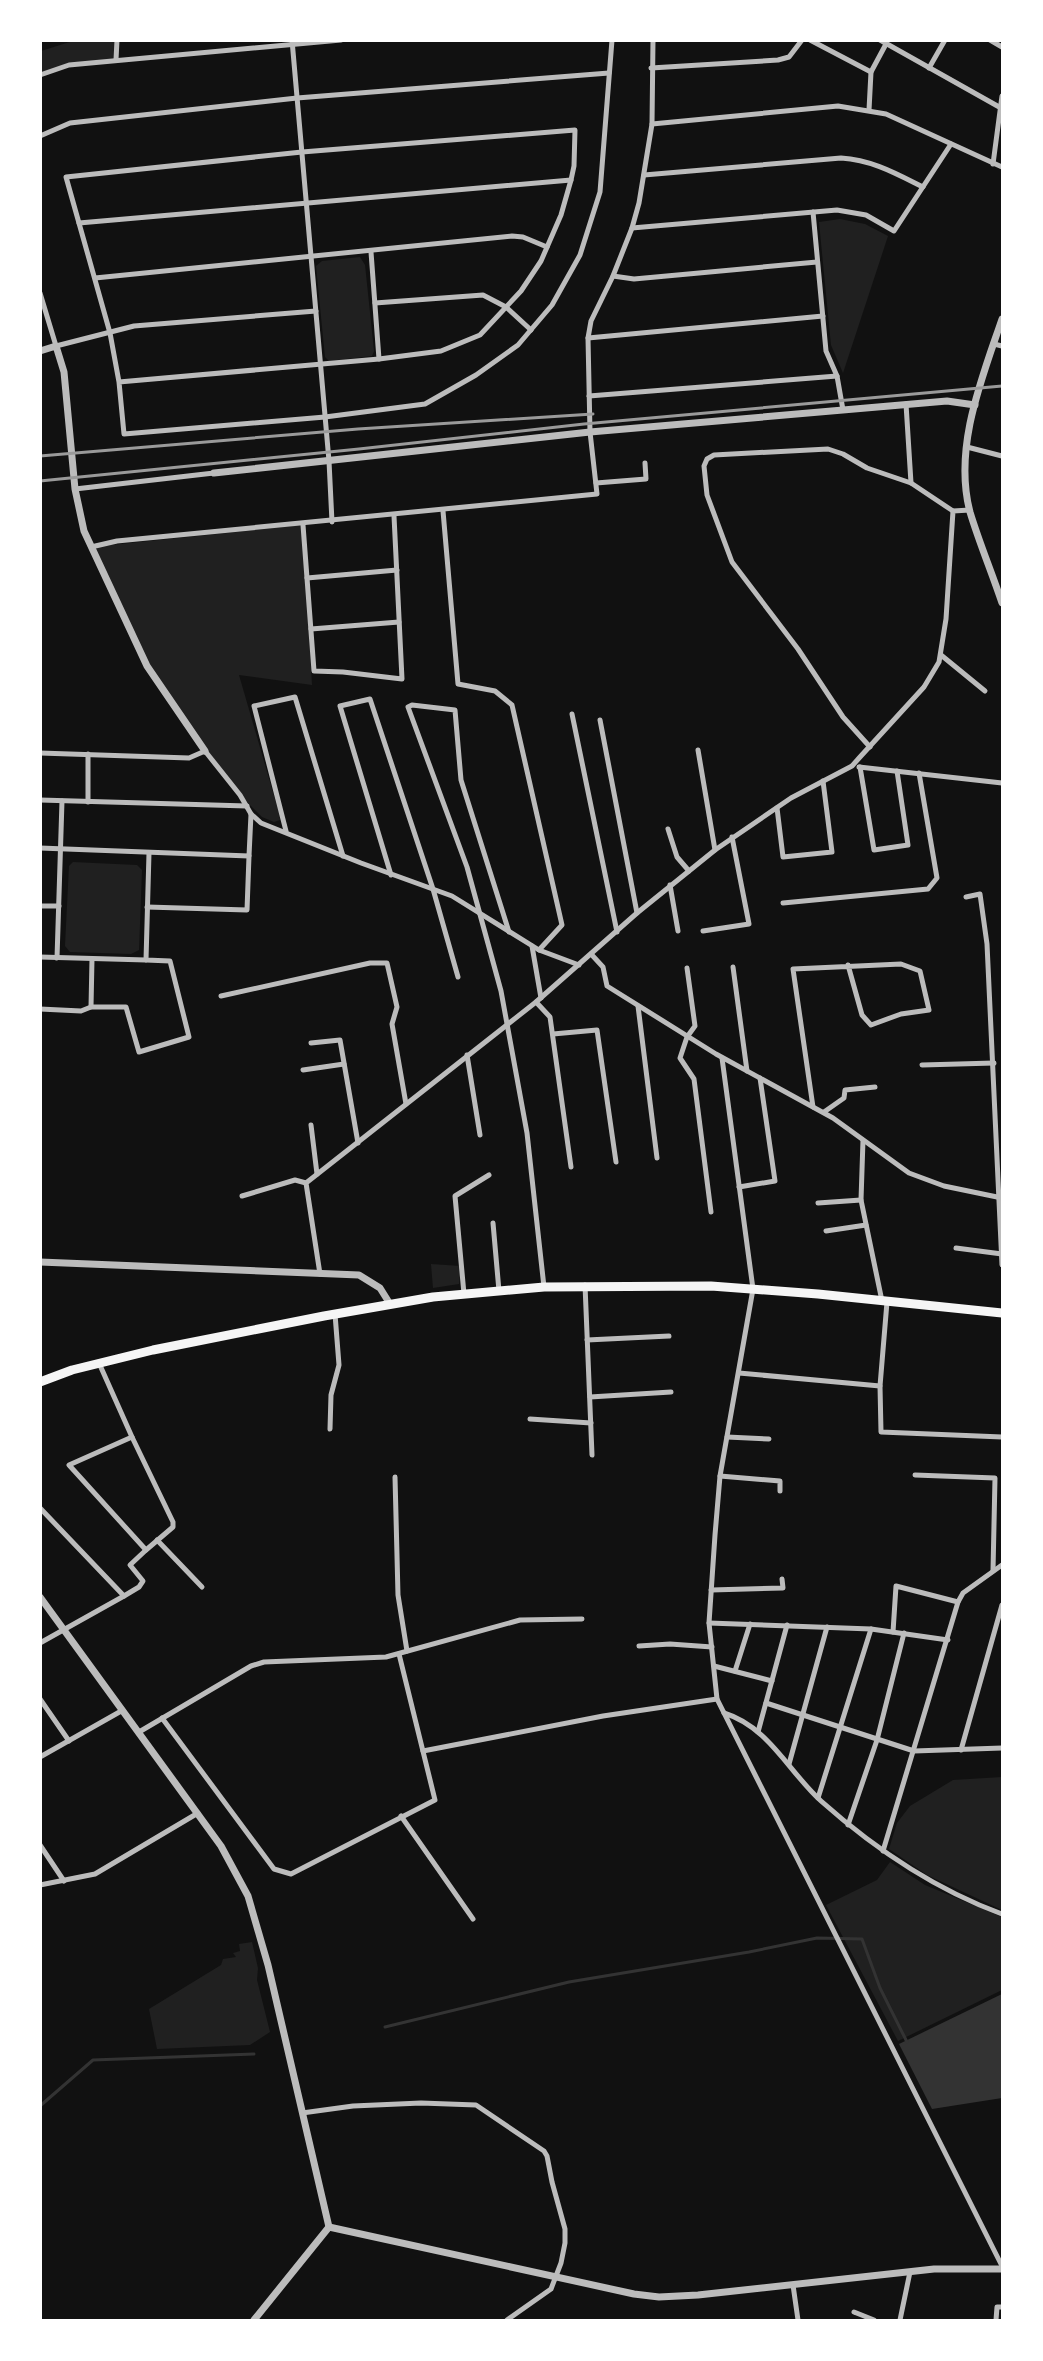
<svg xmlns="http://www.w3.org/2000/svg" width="1043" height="2361" viewBox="0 0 1043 2361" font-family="Helvetica,sans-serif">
<rect width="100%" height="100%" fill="#111"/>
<!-- green -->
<g fill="#202020">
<path d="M73 41H116L115 59 68 63 41 74V51Z"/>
<path d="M840 219 865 224 888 236 843 373 831 345 819 222Z"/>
<path d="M360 257 365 265 374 351 372 356 329 361 325 357 316 266 322 261Z"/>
<path d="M303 525 312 685 239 675 279 813 280 820 274 822 262 817 240 795 147 666 91 547Z"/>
<path d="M73 862 137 865 142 870 139 950 131 954 70 952 65 946 69 866Z"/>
<path d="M431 1264 461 1266 459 1284 433 1288Z"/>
<path d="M1002 1777V1910L927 1875 889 1849 897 1823 910 1806 953 1780Z"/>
<path d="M890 1862 925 1885 1002 1917V1990L898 2041 826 1905 877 1880Z"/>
<path d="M252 1942 258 1968 257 1980 270 2032 250 2045 157 2049 149 2009 221 1965 223 1959 236 1957 233 1953 240 1951 239 1944Z"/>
</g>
<!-- water -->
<path fill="#333" d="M1002 1994V2098L932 2109 899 2044Z"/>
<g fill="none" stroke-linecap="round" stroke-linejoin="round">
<!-- stream -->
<g stroke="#333" stroke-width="3">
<path d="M385 2027 569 1982 749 1952 817 1938 862 1939 880 1988 907 2042"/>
<path d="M40 2106 93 2060 254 2054"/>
</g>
<!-- minor -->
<g stroke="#bcbcbc" stroke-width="5">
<path d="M292 40 329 461 332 522"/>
<path d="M810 40 871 72"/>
<path d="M880 40 1001 108"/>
<path d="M990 40 1002 47"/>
<path d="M116 60 117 40"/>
<path d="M651 68 778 60 789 57 802 40"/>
<path d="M929 68 945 40"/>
<path d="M40 75 69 65 341 40"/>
<path d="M869 110 871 72 886 44"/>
<path d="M652 124 838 106 886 114 1002 167"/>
<path d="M40 136 70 123 297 98 609 73"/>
<path d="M993 164 1002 96"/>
<path d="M644 175 841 158C872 160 895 173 923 187"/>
<path d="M813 212 826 351 837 376 843 410"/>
<path d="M79 223 571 180"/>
<path d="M632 228 837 210 866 215 894 231 951 144"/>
<path d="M371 252 379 359"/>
<path d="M613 276 634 279 817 262"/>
<path d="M95 278 512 236 523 237 547 247"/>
<path d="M40 293 56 346 134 326 316 311"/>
<path d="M375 303 483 295 506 307 531 330"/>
<path d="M588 338 823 316"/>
<path d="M994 344 1002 346"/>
<path d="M119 382 379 359 441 351 480 335 521 291 541 261 561 215 571 180 574 166 575 130 302 152 66 177 110 333 119 382 124 434 325 417 425 404 476 375 518 345 552 305 580 255 600 192 612 40"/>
<path d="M589 396 837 376"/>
<path d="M906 404 911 483"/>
<path d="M967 447 1002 456"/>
<path d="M596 483 646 479 645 463"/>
<path d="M75 489 214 473"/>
<path d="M443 511 458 684 495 691 512 705 562 925 539 950"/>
<path d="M303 525 314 671 343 672 402 679 394 516"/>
<path d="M91 547 117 541 597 494 590 432 588 338 591 321 613 276 632 228 639 203 652 124 653 40"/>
<path d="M307 578 397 570"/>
<path d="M311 629 399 622"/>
<path d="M941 655 985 691"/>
<path d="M572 714 617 932"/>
<path d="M600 720 637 913"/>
<path d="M870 747 843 717 798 649 732 562 707 495 704 466 707 459 714 455 828 449 843 454 867 468 911 483 953 511"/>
<path d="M698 750 715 850"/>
<path d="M40 753 189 758 205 751 240 795 251 814 261 823 361 863 452 896 539 950 579 965"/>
<path d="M859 767 1002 783"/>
<path d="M860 767 874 850 908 845 897 771"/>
<path d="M40 800 247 806"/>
<path d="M88 802V754"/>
<path d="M777 808 783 857 832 852 823 781"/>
<path d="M668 829 677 857 689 871"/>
<path d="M286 831 254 706 295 697 343 856"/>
<path d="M40 848 249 856 251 814"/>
<path d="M391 875 340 706 370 699 433 889 458 977"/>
<path d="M670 885 678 931"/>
<path d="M966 897 980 894 987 944 1002 1265"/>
<path d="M783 903 928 889 937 878 919 773"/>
<path d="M40 906H59"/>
<path d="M147 907 247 910 249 856"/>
<path d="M703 931 749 924 732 837"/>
<path d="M509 932 461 780 455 710 412 705 408 707 467 867 501 991 527 1133 544 1287"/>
<path d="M532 946 541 998"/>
<path d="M591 954 603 967 607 986 716 1054 833 1118 909 1173 944 1186 1002 1198"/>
<path d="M40 957 146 960"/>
<path d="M57 958 62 801"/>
<path d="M733 967 747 1071"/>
<path d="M687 968 695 1026 687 1037 680 1058 694 1079 711 1212"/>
<path d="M221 996 370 963H387L397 1007 392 1024 406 1104"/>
<path d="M536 1002 550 1017 571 1167"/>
<path d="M638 1006 657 1158"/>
<path d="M91 1007 92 959"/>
<path d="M40 1009 81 1011 91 1007H126L139 1052 189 1037 170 961 146 960 149 853"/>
<path d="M553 1034 597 1030 616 1162"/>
<path d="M311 1043 340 1040 358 1143"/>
<path d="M467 1055 480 1135"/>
<path d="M722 1058 753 1289 720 1476 715 1535 709 1623 717 1699 1002 2266"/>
<path d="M922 1065 994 1063"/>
<path d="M303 1070 344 1064"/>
<path d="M813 1107 793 969 901 964 920 971 929 1010 901 1014 871 1025 862 1015 848 965"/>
<path d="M824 1112 844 1098 845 1090 875 1087"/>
<path d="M311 1125 317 1174"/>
<path d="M863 1140 861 1200 882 1301"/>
<path d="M739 1187 775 1181 760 1078"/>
<path d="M242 1196 295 1180 306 1183"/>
<path d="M818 1203 861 1200"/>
<path d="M493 1223 499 1291"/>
<path d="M826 1231 866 1225"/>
<path d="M956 1248 1002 1254"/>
<path d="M320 1274 306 1183 536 1002 637 913 715 850 791 798 852 766 860 757 924 687 939 662 946 619 953 511 970 510"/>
<path d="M585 1285 592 1455"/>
<path d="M464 1294 455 1196 489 1175"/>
<path d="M887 1302 880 1386 881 1432 1002 1437"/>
<path d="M587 1340 669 1336"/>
<path d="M99 1363 132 1437"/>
<path d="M739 1373 880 1386"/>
<path d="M590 1397 671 1392"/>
<path d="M530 1419 591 1423"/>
<path d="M330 1429 331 1395 339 1365 335 1314"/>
<path d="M132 1437 173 1522V1527L146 1550 69 1465Z"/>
<path d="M727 1437 769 1439"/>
<path d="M915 1475 995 1478 993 1571"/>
<path d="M720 1476 780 1481V1491"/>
<path d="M395 1477 398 1595 407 1651"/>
<path d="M40 1508 124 1596 40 1643"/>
<path d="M157 1540 202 1587"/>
<path d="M711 1590 783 1588 782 1579"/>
<path d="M124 1596 139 1587 143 1581 130 1565 146 1550"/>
<path d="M709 1623 871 1629 948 1640"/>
<path d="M893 1632 896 1586 958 1602"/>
<path d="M639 1646 670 1644 712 1647"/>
<path d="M714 1666 772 1681"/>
<path d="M735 1671 750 1624"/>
<path d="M40 1699 69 1741"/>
<path d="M766 1703 914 1751 1002 1748"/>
<path d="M724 1713C769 1727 788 1771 821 1801 875 1849 934 1889 1002 1914"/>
<path d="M162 1718 274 1869 291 1874 435 1800 399 1654"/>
<path d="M139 1732 251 1666 264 1662 386 1657 520 1620 582 1619"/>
<path d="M758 1732 787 1625"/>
<path d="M961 1750 1002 1605"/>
<path d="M423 1751 603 1716 717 1699"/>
<path d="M40 1757 123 1710"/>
<path d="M789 1764 827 1627"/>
<path d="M818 1798 871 1629"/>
<path d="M401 1816 473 1919"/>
<path d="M848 1825 877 1740 904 1633"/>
<path d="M40 1845 64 1881"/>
<path d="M883 1851 958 1602 963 1593 1002 1565"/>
<path d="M40 1885 95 1874 198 1813"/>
<path d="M302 2113 353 2106 421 2103 476 2105 544 2151 547 2156 552 2182 565 2229V2243L561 2263 551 2289 507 2320"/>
<path d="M793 2285 798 2320"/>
<path d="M854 2312 874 2320"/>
<path d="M900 2320 910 2272"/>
<path d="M996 2320 997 2307H1002"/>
</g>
<!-- tertiary -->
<g stroke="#bcbcbc" stroke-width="7">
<path d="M1002 319C982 378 953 448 970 512 979 542 992 573 1002 603"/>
<path d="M40 351 56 346 64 372 75 489 84 531 147 666 205 751"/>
<path d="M214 473 590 432 947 401 975 405"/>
<path d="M40 1262 359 1275 380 1288 390 1304"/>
<path d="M40 1597 221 1846 248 1896 268 1965 329 2227"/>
<path d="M329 2227 634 2294 659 2297 698 2295 934 2269H1002"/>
<path d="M254 2320 329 2227"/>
</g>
<!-- trunk -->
<path stroke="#f5f5f5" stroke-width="9" d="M40 1382 72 1370 153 1350 324 1316 433 1297 544 1287 711 1286 818 1294 1002 1313"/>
<!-- rail -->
<g stroke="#9a9a9a" stroke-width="3">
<path d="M40 456 358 429 593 414"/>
<path d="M40 481 359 449 584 424 1002 386"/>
</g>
</g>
<!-- border -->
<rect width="1043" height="2361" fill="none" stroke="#ffffff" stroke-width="84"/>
</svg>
